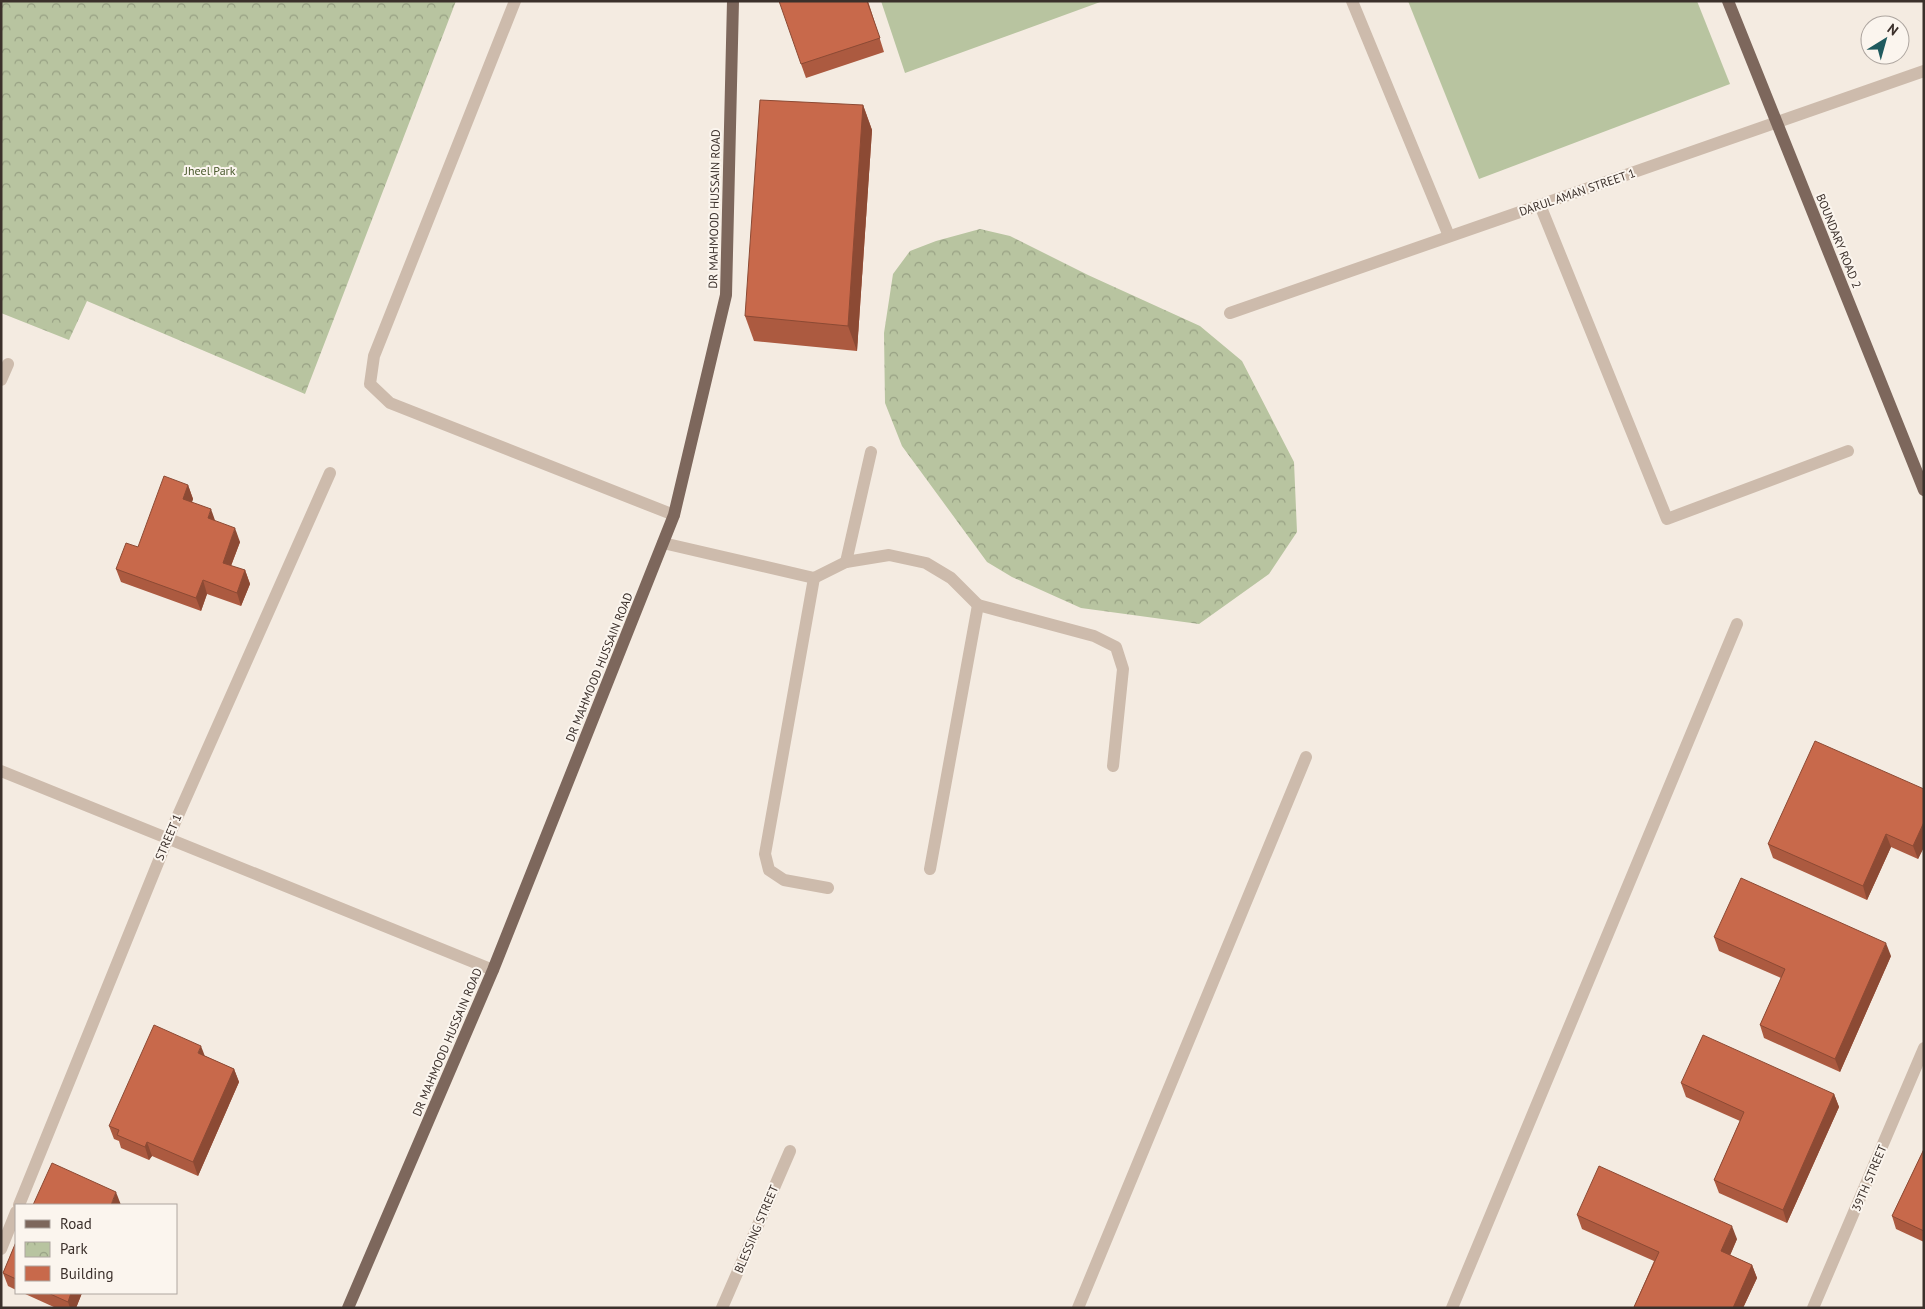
<svg xmlns="http://www.w3.org/2000/svg" width="1925" height="1309" viewBox="0 0 1925 1309" font-family="'PT Sans',sans-serif">
<defs>
<pattern id="park-crowns" width="20" height="18" patternUnits="userSpaceOnUse" patternTransform="scale(1.25)"><rect width="20" height="18" fill="#b8c4a0"/><path d="M2 6a3 3 0 1 1 6 0M12 15a3 3 0 1 1 6 0" fill="none" stroke="#97a083"/></pattern>
</defs>
<rect width="100%" height="100%" fill="#f4ebe1"/>
<!-- green -->
<g fill="#b8c4a0">
<path d="M881 1H1103L905 73Z"/>
<path d="M1408 1H1697L1730 84 1479 179Z"/>
</g>
<!-- park -->
<g fill="url(#park-crowns)">
<path d="M1 1H456L305 394 87 301 69 340 1 313Z"/>
<path d="M980 229 1010 236 1088 275 1200 326 1242 361 1294 462 1297 532 1269 574 1199 624 1081 608 1012 577 987 562 902 446 885 403 884 333 893 274 910 251 936 241Z"/>
</g>
<g fill="none" stroke-linecap="round" stroke-linejoin="round">
<!-- minor -->
<g stroke="#cdbbac" stroke-width="12">
<path d="M515 1 374 356 370 384 390 403 674 515"/>
<path d="M1352 1 1449 236"/>
<path d="M1540 205 1667 519 1848 451"/>
<path d="M1230 313 1924 71"/>
<path d="M1 380 8 364"/>
<path d="M663 543 814 578 846 562 889 555 926 563 951 578 978 605 1094 636 1116 647 1123 669 1113 766"/>
<path d="M846 562 871 452"/>
<path d="M814 578 765 854 769 870 784 880 828 888"/>
<path d="M1 771 493 970"/>
<path d="M930 869 978 605"/>
<path d="M19 1205 168 838 330 473"/>
<path d="M1 1249 16 1212"/>
<path d="M722 1308 790 1151"/>
<path d="M1078 1308 1306 757"/>
<path d="M1452 1308 1737 624"/>
<path d="M1813 1308 1924 1048"/>
</g>
<!-- major -->
<g stroke="#7d675c" stroke-width="12">
<path d="M1728 1 1924 490"/>
<path d="M348 1308 493 970 674 515 726 295 733 1"/>
</g>
</g>
<!-- wall -->
<g fill="#ac5a40">
<path d="M868 1 884 52 806 78 801 64Z"/>
<path d="M863 105 872 130 857 351 754 341 745 316Z"/>
<path d="M188 485 193 499 192 502 240 542 231 566 245 570 250 584 241 606 207 594 201 611 121 582 116 569 138 547Z"/>
<path d="M1924 789V847L1918 859 1891 847 1867 900 1773 858 1768 844Z"/>
<path d="M1714 937 1891 956 1840 1072 1764 1038 1760 1025 1781 978 1719 951Z"/>
<path d="M205 1056 234 1069 239 1082 198 1176 152 1156 149 1160 121 1148 119 1141 114 1139 109 1126Z"/>
<path d="M1681 1083 1834 1094 1839 1107 1787 1223 1719 1193 1714 1180 1740 1121 1686 1097Z"/>
<path d="M1924 1149V1242L1896 1229 1892 1216Z"/>
<path d="M1577 1215 1737 1239 1730 1255 1752 1265 1757 1278 1743 1308H1634V1307L1654 1261 1582 1229Z"/>
<path d="M16 1242V1290L8 1286 3 1273Z"/>
<path d="M23 1293H82L76 1308H56Z"/>
</g>
<!-- shaded-wall -->
<g fill="#8c4a34">
<path d="M863 105 872 130 857 351 848 326Z"/>
<path d="M188 485 193 499 188 512 183 499Z"/>
<path d="M211 509 216 523 208 518Z"/>
<path d="M235 528 240 542 227 576 223 563Z"/>
<path d="M245 570 250 584 241 606 237 593Z"/>
<path d="M203 580 207 594 201 611 196 598Z"/>
<path d="M1924 822V847L1918 859 1913 846Z"/>
<path d="M1886 834 1891 847 1867 900 1863 886Z"/>
<path d="M1886 943 1891 956 1840 1072 1835 1059Z"/>
<path d="M201 1046 206 1059 198 1053Z"/>
<path d="M234 1069 239 1082 198 1176 193 1162Z"/>
<path d="M1834 1094 1839 1107 1787 1223 1783 1210Z"/>
<path d="M147 1142 152 1156 149 1160 145 1147Z"/>
<path d="M116 1192 121 1205H111Z"/>
<path d="M1732 1226 1737 1239 1726 1265 1721 1251Z"/>
<path d="M1752 1265 1757 1278 1743 1308H1733Z"/>
<path d="M71 1293H82L76 1308H70L68 1302Z"/>
</g>
<!-- building -->
<g fill="#c8694b" stroke="#8c4a34">
<path d="M779 1H867L880 38 801 64Z"/>
<path d="M760 100 863 105 848 326 745 316Z"/>
<path d="M164 476 188 485 183 499 211 509 208 518 235 528 223 563 245 570 237 593 203 580 196 598 116 569 126 543 138 547Z"/>
<path d="M1815 741 1924 789V822L1913 846 1886 834 1863 886 1768 844Z"/>
<path d="M1741 878 1886 943 1835 1059 1760 1025 1785 969 1714 937Z"/>
<path d="M154 1025 201 1046 198 1053 234 1069 193 1162 147 1142 145 1147 117 1135 119 1130 109 1126Z"/>
<path d="M1703 1035 1834 1094 1783 1210 1714 1180 1744 1112 1681 1083Z"/>
<path d="M1924 1149V1231L1892 1216Z"/>
<path d="M52 1163 116 1192 111 1205H33Z"/>
<path d="M1599 1166 1732 1226 1721 1251 1752 1265 1733 1308H1636L1634 1307 1659 1252 1577 1215Z"/>
<path d="M16 1242V1279L3 1273Z"/>
<path d="M48 1293H71L68 1302Z"/>
</g>
<g text-anchor="middle" dominant-baseline="central" stroke-width="4" stroke-linejoin="round" paint-order="stroke">
<!-- park labels -->
<g font-size="12" fill="#4a5a2e" stroke="#fbf5ee">
<text x="210" y="170">Jheel Park</text>
</g>
<!-- street labels -->
<g font-size="12" fill="#3b302b" stroke="#fbf5ee">
<text transform="translate(1577 192) rotate(-19)">DARUL AMAN STREET 1</text>
<text transform="translate(714 209) rotate(-89)">DR MAHMOOD HUSSAIN ROAD</text>
<text transform="translate(1839 241) rotate(68)">BOUNDARY ROAD 2</text>
<text transform="translate(599 667) rotate(-68)">DR MAHMOOD HUSSAIN ROAD</text>
<text transform="translate(168 837) rotate(-67)">STREET 1</text>
<text transform="translate(447 1042) rotate(-67)">DR MAHMOOD HUSSAIN ROAD</text>
<text transform="translate(1869 1178) rotate(-67)">39TH STREET</text>
<text transform="translate(756 1229) rotate(-67)">BLESSING STREET</text>
</g>
</g>
<!-- border -->
<rect width="1925" height="1309" fill="none" stroke="#3b302b" stroke-width="5"/>
<!-- legend -->
<rect x="15" y="1204" width="162" height="90" fill="#fbf5ee" stroke="#aea6a0"/>
<rect x="25" y="1220" width="25" height="8" fill="#7d675c" stroke="#aea6a0"/>
<text x="60" y="1229" font-size="15" fill="#3b302b">Road</text>
<rect x="25" y="1242" width="25" height="15" fill="url(#park-crowns)" stroke="#aea6a0"/>
<text x="60" y="1254" font-size="15" fill="#3b302b">Park</text>
<rect x="25" y="1266" width="25" height="15" fill="#c8694b" stroke="#aea6a0"/>
<text x="60" y="1279" font-size="15" fill="#3b302b">Building</text>
<!-- north arrow -->
<g transform="translate(1885 40) rotate(37)"><circle r="24" fill="#fbf5ee" stroke="#aea6a0"/>
<path d="M0-4L9 19L0 12L-9 19Z" fill="#1f5a5e"/>
<text y="-8" font-size="14" font-weight="bold" text-anchor="middle" fill="#3b302b">N</text>
</g>
</svg>
